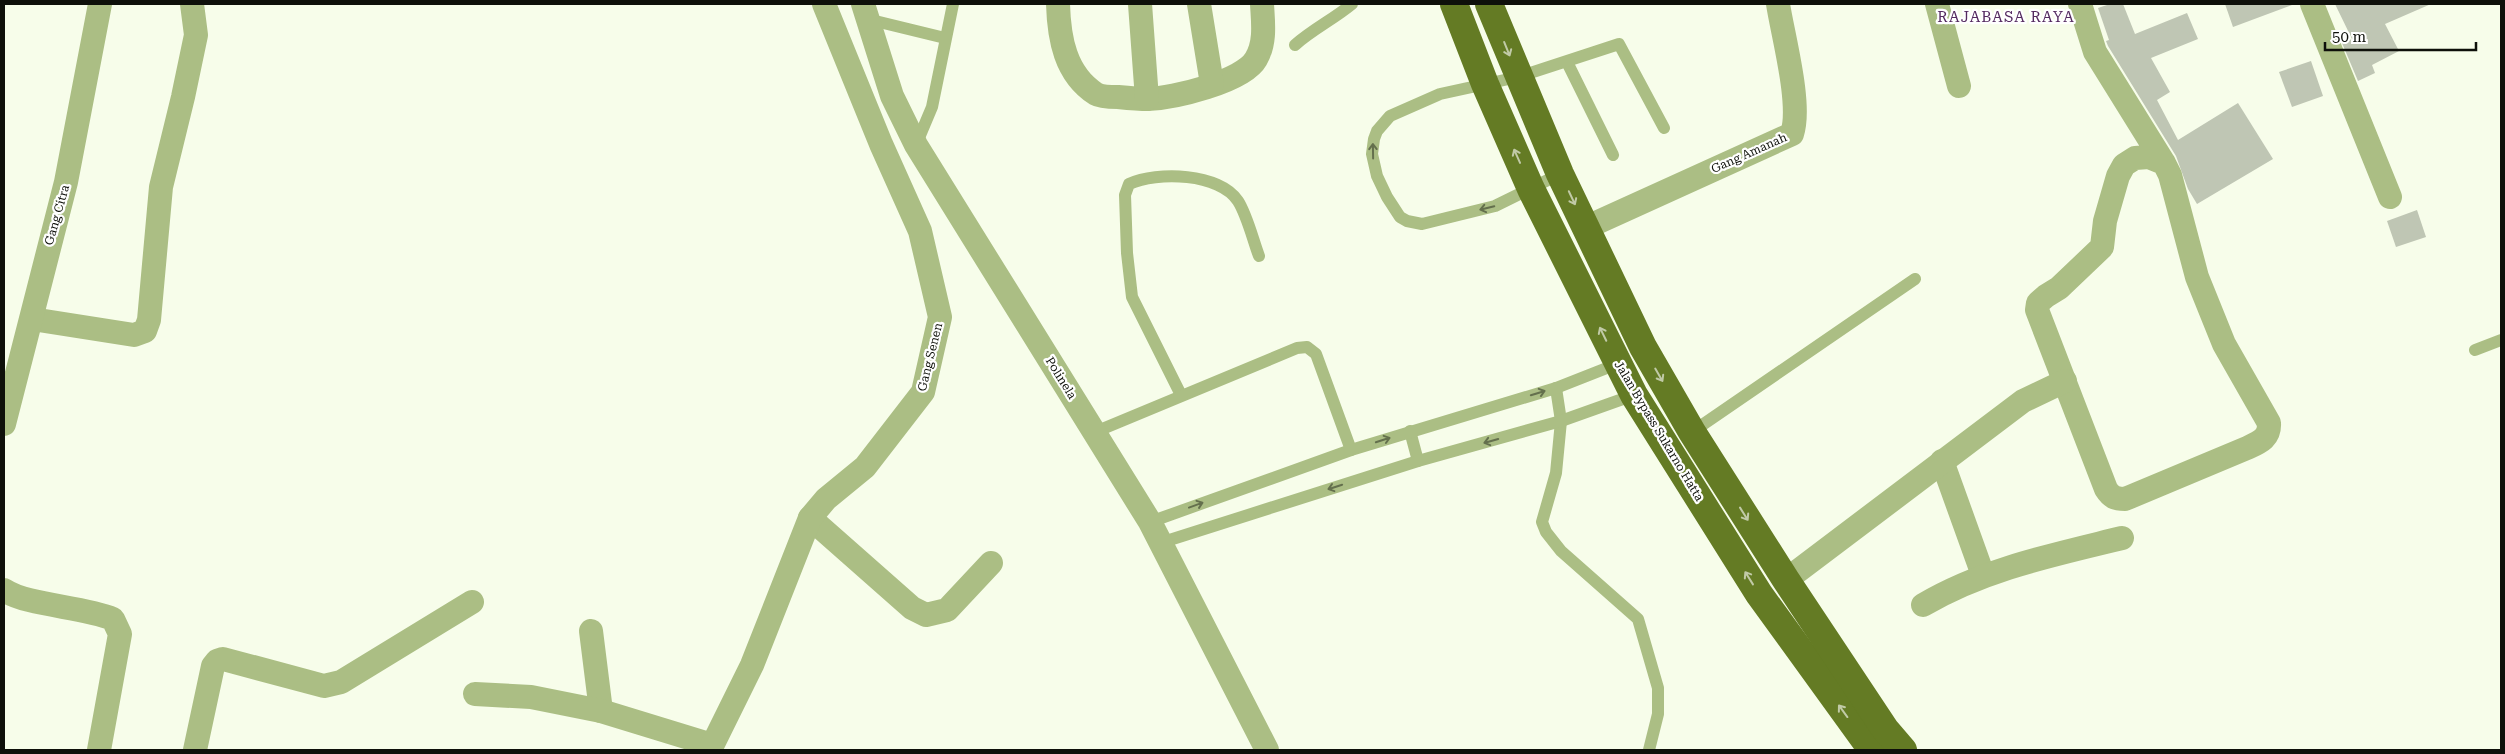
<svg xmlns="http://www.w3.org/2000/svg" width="2505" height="754" viewBox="0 0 2505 754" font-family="'Roboto Serif',serif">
<rect width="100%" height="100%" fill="#f7fdea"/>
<!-- building -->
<g fill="#bfc6b4">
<path d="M2110 4H2123L2135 34 2187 13 2198 39 2151 58 2170 92 2157 100 2178 140 2238 103 2273 159 2197 204 2188 189 2176 156 2108 46 2106 41 2109 40 2098 8Z"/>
<path d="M2225 4H2292V5L2233 27Z"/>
<path d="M2335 4H2431L2385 24 2399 51 2372 65 2375 73 2358 81 2342 43 2352 39Z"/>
<path d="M2311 61 2323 96 2292 107 2279 72Z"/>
<path d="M2417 210 2426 237 2396 247 2387 221Z"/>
</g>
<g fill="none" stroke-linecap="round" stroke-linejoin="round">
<!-- service -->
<g stroke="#abbe84" stroke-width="12">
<path d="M867 19 945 38"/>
<path d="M1295 45C1313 29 1334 19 1352 4"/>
<path d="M1567 62 1613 155"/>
<path d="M916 145 932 107 953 4"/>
<path d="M1560 174 1495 206 1422 224 1407 221 1400 217 1387 197 1377 176 1372 154 1374 139 1377 131 1390 116 1440 94 1518 77 1619 44 1664 128"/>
<path d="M2475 350 2501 340"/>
<path d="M1556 388 1561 421 1556 473 1542 522 1546 532 1561 551 1638 619 1658 688V714L1649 750"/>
<path d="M1181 395 1132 297 1127 253 1125 195 1129 184C1157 171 1220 173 1238 201 1247 215 1253 240 1259 256"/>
<path d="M1410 431 1418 461"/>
<path d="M1095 432 1297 348 1307 347 1316 354 1351 450"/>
<path d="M1692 432 1915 279"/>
<path d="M1150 522 1351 450 1556 388 1617 364"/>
<path d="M1160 543 1418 461 1561 421 1634 395"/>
</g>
<!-- minor -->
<g stroke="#abbe84" stroke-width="24">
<path d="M863 4 892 96 916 145 1150 522 1267 750"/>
<path d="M1058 4C1059 38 1065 74 1096 94 1101 97 1111 97 1118 97 1128 98 1138 99 1148 99 1173 98 1243 82 1256 59 1266 42 1263 22 1262 4"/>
<path d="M1140 4 1147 99"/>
<path d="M1199 4 1212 84"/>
<path d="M1937 4 1959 86"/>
<path d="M2080 4 2095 52 2164 163 2170 175 2197 277 2224 344 2269 423C2270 438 2260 442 2247 448L2125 499C2115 499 2111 497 2106 489L2037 310 2038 303 2046 296 2059 288 2102 247 2105 221 2118 176 2124 165 2135 158 2149 157 2164 163"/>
<path d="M2312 4 2390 197"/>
<path d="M1585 228 1792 134C1802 105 1783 36 1778 4"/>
<path d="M32 319 134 335 145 331 149 320 161 187 183 97 196 35 192 4"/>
<path d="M4 424 66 182 100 4"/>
<path d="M1942 461 1983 575"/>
<path d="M810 518 912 608 926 615 947 610 991 563"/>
<path d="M1786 580 2023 401 2065 381"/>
<path d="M4 590C28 606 82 606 113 619L120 634 99 750"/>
<path d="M1923 605C1984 569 2053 555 2122 538"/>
<path d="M591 631 601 711"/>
<path d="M475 694 531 697 601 711 712 745"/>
<path d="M195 750 213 666 217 661 223 659 324 686 341 682 472 602"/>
<path d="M710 750 752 665 810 518 826 499 865 467 923 392 940 317 920 231 881 144 824 4"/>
</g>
<!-- trunk -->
<g stroke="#647b24" stroke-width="28">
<path d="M1454 4 1485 84 1531 189 1634 395 1759 594 1872 750"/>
<path d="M1489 4 1560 174 1643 347 1692 432 1786 580 1885 729 1903 750"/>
</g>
</g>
<!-- one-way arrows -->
<defs><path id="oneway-shaft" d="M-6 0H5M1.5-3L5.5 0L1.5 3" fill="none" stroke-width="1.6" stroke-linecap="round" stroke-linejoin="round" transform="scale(1.25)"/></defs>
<g stroke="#c1caa7">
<use href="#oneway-shaft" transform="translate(1507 49) rotate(68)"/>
<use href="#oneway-shaft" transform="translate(1517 156) rotate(-114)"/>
<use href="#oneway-shaft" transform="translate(1572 198) rotate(65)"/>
<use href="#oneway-shaft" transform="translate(1603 334) rotate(-116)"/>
<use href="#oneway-shaft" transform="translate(1659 375) rotate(60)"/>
<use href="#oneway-shaft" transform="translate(1744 514) rotate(58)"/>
<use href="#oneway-shaft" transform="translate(1749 578) rotate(-122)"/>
<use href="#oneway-shaft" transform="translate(1843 711) rotate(-126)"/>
</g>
<g stroke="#64704d">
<use href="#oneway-shaft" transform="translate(1373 151) rotate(-91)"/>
<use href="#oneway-shaft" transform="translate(1487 208) rotate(166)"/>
<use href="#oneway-shaft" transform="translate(1538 393) rotate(-17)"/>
<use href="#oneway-shaft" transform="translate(1383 440) rotate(-18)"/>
<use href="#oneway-shaft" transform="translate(1491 441) rotate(164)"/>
<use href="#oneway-shaft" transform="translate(1335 487) rotate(162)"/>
<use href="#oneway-shaft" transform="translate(1196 505) rotate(-20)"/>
</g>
<g text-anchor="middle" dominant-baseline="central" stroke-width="4.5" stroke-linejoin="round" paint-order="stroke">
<!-- street labels -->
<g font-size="12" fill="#0e100a" stroke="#fff">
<text transform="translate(1749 153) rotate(-24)">Gang Amanah</text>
<text transform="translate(57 215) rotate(-74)">Gang Citra</text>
<text transform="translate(930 357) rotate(-76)">Gang Senen</text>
<text transform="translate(1061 378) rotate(58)">Polinela</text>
<text transform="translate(1659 431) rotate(59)">Jalan Bypass Sukarno Hatta</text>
</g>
<!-- quarter labels -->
<g font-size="15" letter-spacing="1" fill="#542a60" stroke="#fff">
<text x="2006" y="17">RAJABASA RAYA</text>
</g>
</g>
<!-- border -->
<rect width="2505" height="754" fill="none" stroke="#0e100a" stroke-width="10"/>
<!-- scale -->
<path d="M2325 42v8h151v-8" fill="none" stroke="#0e100a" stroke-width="2.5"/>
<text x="2332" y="42" font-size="15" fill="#0e100a" stroke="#ffffff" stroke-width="4" paint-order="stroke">50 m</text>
</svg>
